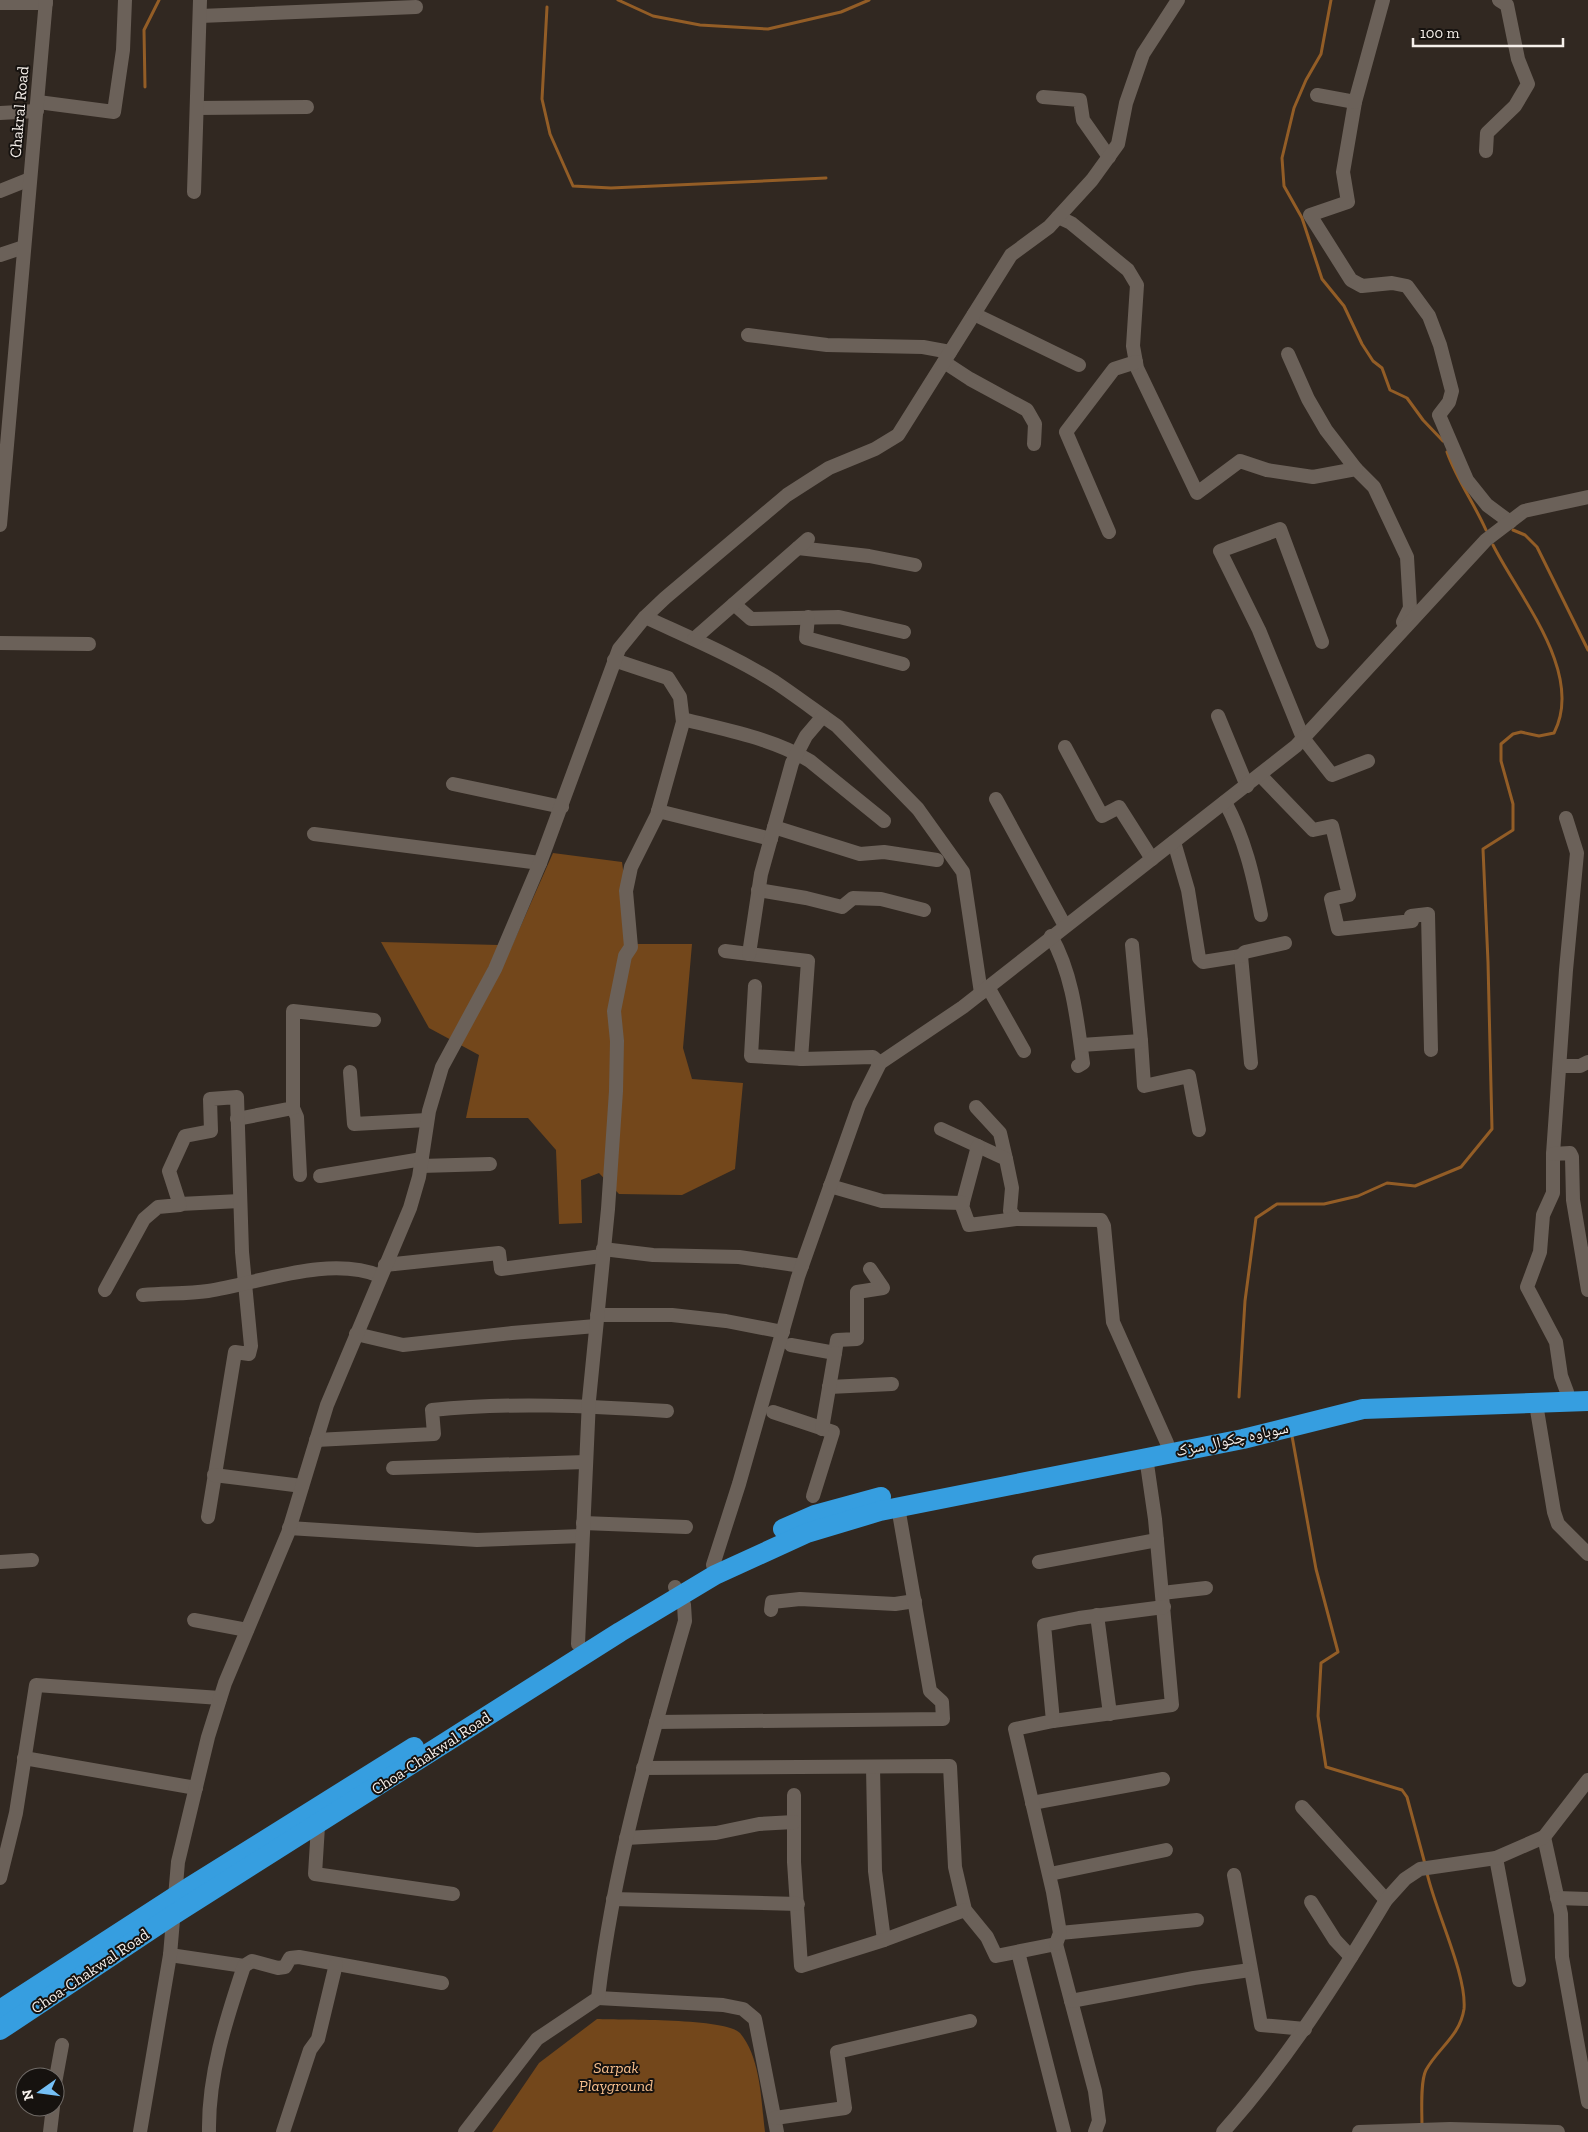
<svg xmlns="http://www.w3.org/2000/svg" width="1588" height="2132" viewBox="0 0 1588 2132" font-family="'Zilla Slab','Noto Naskh Arabic',serif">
<rect width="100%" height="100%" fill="#312821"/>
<!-- green -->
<g fill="#73471b">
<path d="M553 853 622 862 633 944H692L683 1048 692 1079 743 1083 735 1169 682 1195 619 1194 599 1173 581 1180 582 1223 559 1224 556 1150 528 1118H466L479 1055 429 1028 381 942 499 945 511 948Z"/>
<path d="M597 2019C622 2020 727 2018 740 2033 761 2058 761 2101 765 2132H492L539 2063Z"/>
</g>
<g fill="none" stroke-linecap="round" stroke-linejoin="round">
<!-- stream -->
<g stroke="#935d26" stroke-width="3">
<path d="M618 0 653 16 700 25 768 29 841 12 869 0"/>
<path d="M1331 0 1321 54 1306 80 1294 108 1282 158 1284 186 1302 218 1322 279 1344 306 1362 344 1373 361 1382 368 1390 390 1407 398 1423 420 1443 441"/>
<path d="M547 7 542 99 550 134 573 186 611 188 826 178"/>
<path d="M145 87 144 30 159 0"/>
<path d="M1447 452C1457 480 1474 503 1486 530"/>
<path d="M1513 530 1525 535 1537 547 1588 650"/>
<path d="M1239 1397 1245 1301 1256 1218 1277 1204H1324L1358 1196 1387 1183 1415 1186 1461 1167 1492 1129 1488 962 1483 849 1513 830V804L1501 761V744L1513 734 1521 732 1539 736 1554 733C1585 673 1519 597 1493 545"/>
<path d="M1292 1436 1316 1569 1338 1652 1321 1663 1318 1716 1326 1767 1402 1790 1407 1797 1425 1864"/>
<path d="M1422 2126C1422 2112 1420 2082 1426 2070 1438 2048 1460 2036 1464 2009 1467 1975 1435 1910 1427 1873"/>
</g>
<!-- minor -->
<g stroke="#6b6159" stroke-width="14">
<path d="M0 3H46"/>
<path d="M200 16 416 7"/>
<path d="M1317 95 1355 102 1343 172 1348 202 1310 215 1351 280 1362 286 1392 283 1407 286 1429 316 1440 345 1452 391 1449 402 1439 415 1467 480 1487 505 1510 522"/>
<path d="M1043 97 1080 100 1083 120 1109 157"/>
<path d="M38 102 114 112 123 50 125 0"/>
<path d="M1355 102 1383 0"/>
<path d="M197 108 307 107"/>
<path d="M0 113 37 111"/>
<path d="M1486 151 1487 133 1515 106 1528 84 1518 59 1507 5 1499 0"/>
<path d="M0 191 30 179"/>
<path d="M194 192 200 0"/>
<path d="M1058 217 1071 223 1128 270 1137 285 1133 346 1137 368 1197 493 1240 461 1267 470 1313 477 1356 469 1374 487 1407 557 1410 608 1403 622"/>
<path d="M0 255 24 247"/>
<path d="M974 314 1079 365"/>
<path d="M748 335 827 345 923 347 950 352"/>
<path d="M1288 354 1308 399 1326 430 1356 469"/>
<path d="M944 362 970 379 1027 410 1035 424 1034 444"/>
<path d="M0 525 46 0"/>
<path d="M1109 532 1066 432 1114 369 1136 362"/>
<path d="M798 548 869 556 915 565"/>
<path d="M734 604 751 619 839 617 904 632"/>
<path d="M645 617C688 637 734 656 775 682 796 696 817 712 837 726L918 809 963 872 981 993"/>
<path d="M808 617 806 638 903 664"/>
<path d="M694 639 808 539"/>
<path d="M1322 642 1280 529 1220 551 1259 630 1303 738 1332 775 1368 761"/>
<path d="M0 643 89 644"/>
<path d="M1218 716 1247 786"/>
<path d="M683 719C725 730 772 738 810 761L884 821"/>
<path d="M1065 747 1102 816 1119 807 1152 859"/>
<path d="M1260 775 1313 830 1332 826 1349 895 1331 899 1338 929 1412 921 1411 916 1428 914 1431 1050"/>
<path d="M453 784 562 807"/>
<path d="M996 799 1065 926"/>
<path d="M1225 802C1245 839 1253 875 1261 915"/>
<path d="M658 811 771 839"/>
<path d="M1566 818 1577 853 1566 970 1553 1154V1193L1543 1215 1540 1252 1527 1287 1556 1342 1561 1376 1567 1392"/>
<path d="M774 827 860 854 884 852 937 860"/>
<path d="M314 834 540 863"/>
<path d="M1174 842 1188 890 1199 958 1203 962 1241 956 1251 1063"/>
<path d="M758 890 806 898 842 907 853 898 881 899 924 910"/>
<path d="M1051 936C1073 975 1077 1020 1083 1063L1078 1066"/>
<path d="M725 951 808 961 801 1059"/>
<path d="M749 954 761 874 792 763 806 736 823 716"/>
<path d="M1241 956 1245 952 1285 943"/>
<path d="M755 986 751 1056 803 1059 873 1057 880 1063"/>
<path d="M988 987 1024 1051"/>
<path d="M1141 1041 1144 1086 1189 1076 1199 1130"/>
<path d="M1081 1045 1141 1041 1132 945"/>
<path d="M1560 1066H1580L1588 1062"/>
<path d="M350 1072 354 1124 427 1120"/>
<path d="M976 1107 1000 1133 1006 1159"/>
<path d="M293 1108 297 1117 300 1175"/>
<path d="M237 1119 293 1108V1011L374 1020"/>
<path d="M941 1129 1006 1159 1012 1188 1010 1211 1016 1219"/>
<path d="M978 1146 962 1206 969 1225 1016 1219 1101 1220 1104 1226 1113 1322 1167 1443"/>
<path d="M1553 1154 1570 1153 1572 1157 1573 1200 1588 1290"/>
<path d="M421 1166 490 1164"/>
<path d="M320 1176 422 1159"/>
<path d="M830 1186 882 1201 963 1203"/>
<path d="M180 1204 240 1201"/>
<path d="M603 1249 653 1255 739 1257 802 1266"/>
<path d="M385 1265 499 1253 501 1269 602 1256"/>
<path d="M105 1290 144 1219 158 1207 180 1205 169 1171 185 1136 211 1131 210 1099 237 1097 242 1252 251 1346 249 1354 235 1352 208 1517"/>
<path d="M143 1295C165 1293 187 1294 208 1291 260 1283 329 1255 380 1276"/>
<path d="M597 1315H672L726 1321 783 1332"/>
<path d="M356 1334 403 1345 512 1333 596 1326"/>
<path d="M791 1345 835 1353 837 1340 857 1339V1292L883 1288 870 1269"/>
<path d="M829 1387 892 1384"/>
<path d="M1536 1404 1554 1512 1558 1524 1588 1554"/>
<path d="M773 1412 833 1432 813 1496"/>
<path d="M822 1429 835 1353"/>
<path d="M316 1440 434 1434 432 1410C510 1402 588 1406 667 1411"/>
<path d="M393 1468 586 1462"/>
<path d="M214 1475 302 1486"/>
<path d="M583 1523 686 1527"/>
<path d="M289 1528 477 1540 582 1536"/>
<path d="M0 1562 32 1560"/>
<path d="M1039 1562 1157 1540"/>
<path d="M713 1565 739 1484 798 1277 859 1105 880 1063 963 1007 1296 746 1486 540 1524 511 1588 497"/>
<path d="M1162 1593 1206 1588"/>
<path d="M771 1610 772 1602 800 1599 895 1604 915 1601"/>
<path d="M1097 1615 1110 1714"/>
<path d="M194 1620 247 1630"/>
<path d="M578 1644 589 1400 608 1209 616 1091 617 1041 614 1011 625 956 631 947 626 891 631 867 657 815 683 722 680 697 668 678 614 660"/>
<path d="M1053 1721 1172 1705 1155 1519 1146 1457"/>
<path d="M656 1722 943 1719 942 1702 930 1691 898 1507"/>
<path d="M24 1758 196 1788"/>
<path d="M873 1767 875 1871 884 1940"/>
<path d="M643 1768 950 1766 955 1867 965 1910 987 1937 996 1956 1056 1944 1095 2091 1099 2121 1095 2132"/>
<path d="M794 1795V1862L801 1966 884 1940 965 1910"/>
<path d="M1032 1803 1163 1779"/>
<path d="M1302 1807 1386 1900"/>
<path d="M318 1826 315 1874 453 1894"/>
<path d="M1544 1837 1561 1914 1562 1957 1588 2102"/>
<path d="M626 1838 716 1833 759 1824 794 1822"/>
<path d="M1496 1858 1519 1980"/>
<path d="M1050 1874 1166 1850"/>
<path d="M1234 1875 1261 2025 1305 2029"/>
<path d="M0 1878 16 1813 36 1685 220 1698"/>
<path d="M1557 1898 1588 1899"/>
<path d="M613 1899 798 1904"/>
<path d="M1311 1902 1335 1940 1351 1957"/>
<path d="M1060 1933 1197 1920"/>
<path d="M1056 1944 1060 1933 1053 1892 1015 1729 1053 1721 1044 1625 1079 1618 1164 1607"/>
<path d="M1018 1952 1064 2132"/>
<path d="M170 1955 244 1966 252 1961 278 1968 285 1967 290 1958 299 1957 442 1983"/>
<path d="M598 1998 723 2005 743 2009 755 2019 777 2132"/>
<path d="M1071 2001 1194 1978 1250 1970"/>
<path d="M55 2083 62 2045"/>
<path d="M775 2118 845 2108 837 2052 970 2021"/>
<path d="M50 2132 53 2107"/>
<path d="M140 2132 170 1955 178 1862 208 1737 225 1683 288 1533 327 1405 410 1208 419 1177 429 1111 442 1067 495 969 540 863 619 649 645 617 665 598 787 495 829 468 875 449 898 435 1011 255 1049 227 1092 180 1118 144 1126 103 1143 54 1178 0"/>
<path d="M209 2132C208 2075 226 2020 244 1966"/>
<path d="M283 2132 310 2050 318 2039 336 1964"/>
<path d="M465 2132 537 2039 598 1998C613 1869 649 1745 685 1621L684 1605 675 1587"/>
<path d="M1223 2132C1287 2060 1337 1982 1386 1900L1405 1879 1420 1869 1496 1858 1544 1837 1588 1780"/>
<path d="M1359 2132 1450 2129 1558 2132"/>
</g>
<!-- highway -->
<g stroke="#369ee0" stroke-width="20">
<path d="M783 1529 815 1515 881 1497"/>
<path d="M0 2010 190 1887 414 1747"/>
<path d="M0 2030 173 1915 620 1632 715 1575 807 1533 880 1511 1243 1439 1363 1409 1588 1401"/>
</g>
</g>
<g text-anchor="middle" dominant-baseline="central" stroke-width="4" stroke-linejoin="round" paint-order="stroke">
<!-- street labels -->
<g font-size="16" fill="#f6f0eb" stroke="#16120f">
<text transform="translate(19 112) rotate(-85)">Chakral Road</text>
<text transform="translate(1232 1439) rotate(-12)">سوہاوہ چکوال سڑک</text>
<text transform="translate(431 1753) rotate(-33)">Choa-Chakwal Road</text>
<text transform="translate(90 1971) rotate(-34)">Choa-Chakwal Road</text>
</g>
<!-- park labels -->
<g font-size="16" font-style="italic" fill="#f9c08e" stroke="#16120f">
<text x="616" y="2067">Sarpak<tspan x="616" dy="18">Playground</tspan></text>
</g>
</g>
<!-- north arrow -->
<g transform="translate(40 2092) rotate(256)"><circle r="24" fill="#16120f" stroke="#706b67"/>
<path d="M0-4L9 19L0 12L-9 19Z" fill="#75c0f6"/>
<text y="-8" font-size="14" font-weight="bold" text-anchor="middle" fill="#f6f0eb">N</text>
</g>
<!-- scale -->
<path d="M1413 38v8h150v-8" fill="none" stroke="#f6f0eb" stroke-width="2.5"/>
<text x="1420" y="38" font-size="15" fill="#f6f0eb" stroke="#16120f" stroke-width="4" paint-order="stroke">100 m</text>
</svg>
